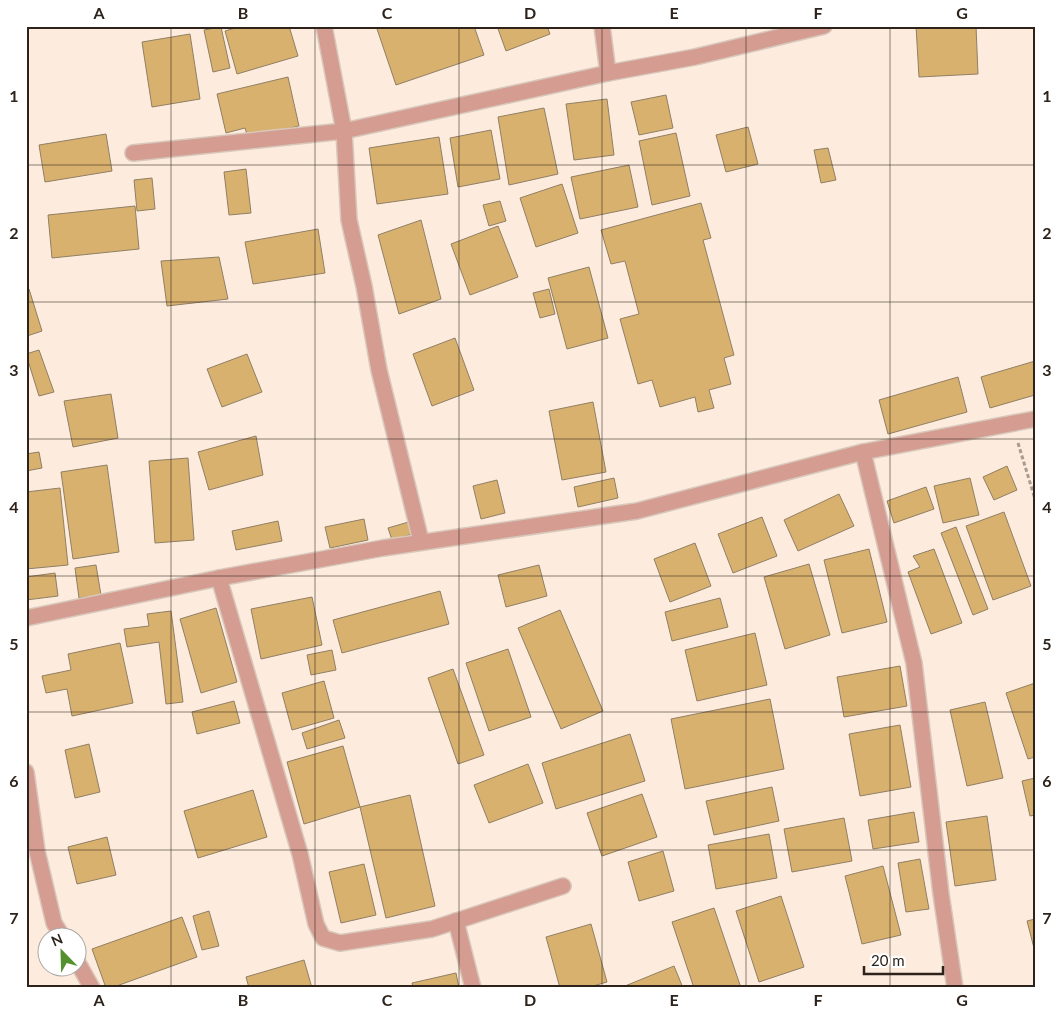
<svg xmlns="http://www.w3.org/2000/svg" width="1061" height="1014" viewBox="0 0 1061 1014" font-family="Lato,sans-serif">
<rect width="100%" height="100%" fill="#fdecde"/>
<!-- building -->
<g fill="#d9b16e" stroke="#907f64">
<path d="M242 26H289L298 56 237 74 225 31Z"/>
<path d="M376 26H474L484 55 396 85Z"/>
<path d="M497 26H547L550 34 506 51Z"/>
<path d="M916 26H976L978 74 919 77Z"/>
<path d="M221 27 230 68 213 72 204 30Z"/>
<path d="M190 34 200 99 152 107 142 42Z"/>
<path d="M288 77 299 126 248 138 245 128 226 133 217 94Z"/>
<path d="M666 95 673 128 639 135 631 102Z"/>
<path d="M607 99 614 155 574 160 566 104Z"/>
<path d="M544 108 558 174 509 185 498 117Z"/>
<path d="M748 127 758 164 726 172 716 135Z"/>
<path d="M491 130 500 179 458 187 450 138Z"/>
<path d="M676 133 690 196 652 205 639 141Z"/>
<path d="M106 134 112 171 45 182 39 145Z"/>
<path d="M439 137 448 194 377 204 369 148Z"/>
<path d="M828 148 836 180 821 183 814 150Z"/>
<path d="M629 165 638 207 580 219 571 177Z"/>
<path d="M246 169 251 213 229 215 224 172Z"/>
<path d="M152 178 155 209 137 211 134 180Z"/>
<path d="M562 184 578 233 536 247 520 198Z"/>
<path d="M500 201 506 221 489 226 483 205Z"/>
<path d="M701 203 711 238 703 240 734 355 724 358 731 384 709 390 714 408 698 412 695 397 660 407 652 380 638 384 620 319 639 314 625 261 611 264 601 230Z"/>
<path d="M135 206 139 249 52 258 48 215Z"/>
<path d="M421 220 441 299 399 314 378 235Z"/>
<path d="M498 226 518 277 470 295 451 244Z"/>
<path d="M318 229 325 273 253 284 245 242Z"/>
<path d="M219 257 228 299 167 306 161 261Z"/>
<path d="M589 267 608 338 567 349 548 278Z"/>
<path d="M26 289H29L42 331 27 336Z"/>
<path d="M549 289 555 314 540 318 533 293Z"/>
<path d="M455 338 474 390 432 406 413 354Z"/>
<path d="M39 350 54 392 39 396 26 354Z"/>
<path d="M247 354 262 392 222 407 207 369Z"/>
<path d="M1035 361V395L990 408 981 377Z"/>
<path d="M958 377 967 412 888 434 879 400Z"/>
<path d="M111 394 118 438 73 447 64 401Z"/>
<path d="M593 402 606 472 562 480 549 411Z"/>
<path d="M256 436 263 475 209 490 198 452Z"/>
<path d="M39 452 42 468 26 471V454Z"/>
<path d="M188 458 194 540 155 543 149 461Z"/>
<path d="M107 465 119 552 73 559 61 472Z"/>
<path d="M1007 466 1017 490 994 500 983 477Z"/>
<path d="M614 478 618 498 578 507 574 487Z"/>
<path d="M970 478 979 515 943 523 934 486Z"/>
<path d="M497 480 505 513 481 519 473 486Z"/>
<path d="M926 487 934 509 894 523 887 501Z"/>
<path d="M60 488 68 565 26 569V492Z"/>
<path d="M839 494 854 526 798 551 784 520Z"/>
<path d="M1004 512 1031 586 993 600 966 526Z"/>
<path d="M762 517 777 556 733 573 718 534Z"/>
<path d="M364 519 368 540 330 548 325 527Z"/>
<path d="M278 521 282 541 236 550 232 531Z"/>
<path d="M412 521 416 533 392 540 388 528Z"/>
<path d="M956 527 988 609 973 615 941 533Z"/>
<path d="M695 543 711 586 670 602 654 559Z"/>
<path d="M869 549 887 622 842 633 824 560Z"/>
<path d="M934 549 962 623 931 634 908 572 920 567 913 556Z"/>
<path d="M809 564 830 635 785 649 764 577Z"/>
<path d="M96 565 101 595 79 598 75 568Z"/>
<path d="M539 565 547 596 506 607 498 575Z"/>
<path d="M55 573 58 596 26 600V577Z"/>
<path d="M440 591 449 624 342 653 333 620Z"/>
<path d="M312 597 322 645 261 659 251 609Z"/>
<path d="M720 598 728 627 672 641 665 612Z"/>
<path d="M216 608 237 682 201 693 180 619Z"/>
<path d="M560 610 603 711 561 729 518 628Z"/>
<path d="M171 611 183 702 166 704 159 642 127 647 124 629 149 626 147 614Z"/>
<path d="M755 633 767 685 697 701 685 650Z"/>
<path d="M120 643 133 703 72 716 67 689 46 693 42 676 71 670 68 654Z"/>
<path d="M508 649 531 717 489 731 466 663Z"/>
<path d="M332 650 336 670 311 675 307 655Z"/>
<path d="M900 666 907 706 844 717 837 677Z"/>
<path d="M453 669 484 755 458 764 428 678Z"/>
<path d="M324 681 334 718 292 730 282 693Z"/>
<path d="M1035 683V757L1028 759 1006 693Z"/>
<path d="M770 699 784 769 685 789 671 719Z"/>
<path d="M234 701 240 723 197 734 192 712Z"/>
<path d="M985 702 1003 778 967 786 950 710Z"/>
<path d="M339 720 345 738 307 749 302 733Z"/>
<path d="M900 725 911 787 860 796 849 734Z"/>
<path d="M630 734 645 781 556 809 542 763Z"/>
<path d="M89 744 100 792 75 798 65 750Z"/>
<path d="M343 746 360 807 304 824 287 762Z"/>
<path d="M528 764 543 803 489 823 474 785Z"/>
<path d="M1035 778V815L1030 816 1022 781Z"/>
<path d="M772 787 779 821 714 835 706 801Z"/>
<path d="M253 790 267 837 198 858 184 811Z"/>
<path d="M642 794 657 837 602 856 587 813Z"/>
<path d="M410 795 435 906 386 918 360 807Z"/>
<path d="M914 812 919 842 873 849 868 820Z"/>
<path d="M987 816 996 880 955 886 946 822Z"/>
<path d="M844 818 852 861 792 872 784 829Z"/>
<path d="M769 834 777 878 716 889 708 845Z"/>
<path d="M107 837 116 875 77 884 68 847Z"/>
<path d="M663 851 674 891 639 901 628 862Z"/>
<path d="M920 859 929 909 906 912 898 863Z"/>
<path d="M364 864 376 915 341 923 329 872Z"/>
<path d="M883 866 901 935 862 944 845 876Z"/>
<path d="M781 896 804 967 759 982 736 911Z"/>
<path d="M714 908 741 988H694L672 922Z"/>
<path d="M209 911 219 946 202 950 193 916Z"/>
<path d="M182 917 197 957 111 988H106L92 949Z"/>
<path d="M1035 919V952L1027 921Z"/>
<path d="M591 924 607 982 586 988H560L546 937Z"/>
<path d="M304 960 312 988H249L246 977Z"/>
<path d="M674 966 683 988H625V986Z"/>
<path d="M456 973 459 988H413L412 983Z"/>
</g>
<g fill="none" stroke-linecap="round" stroke-linejoin="round">
<defs>
<g id="minor">
<path d="M324 26 344 131 349 220 364 286 379 370 421 541"/>
<path d="M602 26 608 73"/>
<path d="M133 153 344 131 608 73 695 57 824 26"/>
<path d="M863 452 914 663 941 894 955 988"/>
<path d="M219 578 300 854 316 924 323 938 340 943 432 929 563 886"/>
<path d="M26 618 219 578 383 548 637 511 863 452 1035 419"/>
<path d="M26 772 37 851 54 923 62 936"/>
<path d="M456 921 473 988"/>
<path d="M78 963 92 988"/>
</g>
</defs>
<!-- minor casing -->
<use href="#minor" stroke="#d8c8bb" stroke-width="18"/>
<!-- path -->
<path stroke="#a99b90" stroke-width="3" stroke-dasharray="4 2.5" stroke-linecap="butt" d="M1018 443 1035 499"/>
<!-- minor -->
<use href="#minor" stroke="#d59c91" stroke-width="15"/>
</g>
<!-- grid -->
<path fill="none" stroke="#2d231b" stroke-width="1" stroke-opacity="0.55" d="M171 26V988M315 26V988M459 26V988M602 26V988M746 26V988M890 26V988M26 165H1035M26 302H1035M26 439H1035M26 576H1035M26 712H1035M26 850H1035"/>
<!-- border -->
<rect width="1061" height="1014" fill="none" stroke="#ffffff" stroke-width="55"/>
<!-- north arrow -->
<g transform="translate(62 952) rotate(337)"><circle r="24" fill="#ffffff" stroke="#aba7a4"/>
<path d="M0-4L9 19L0 12L-9 19Z" fill="#54902e"/>
<text y="-8" font-size="14" font-weight="bold" text-anchor="middle" fill="#2d231b">N</text>
</g>
<!-- scale -->
<path d="M864 966v8h79v-8" fill="none" stroke="#2d231b" stroke-width="2.5"/>
<text x="871" y="966" font-size="15" fill="#2d231b" stroke="#ffffff" stroke-width="4" paint-order="stroke">20 m</text>
<rect x="28" y="28" width="1006" height="958" fill="none" stroke="#2d231b" stroke-width="2"/>
<g font-size="16" text-anchor="middle" font-weight="bold" fill="#2d231b">
<text x="99" y="19">A</text>
<text x="243" y="19">B</text>
<text x="387" y="19">C</text>
<text x="530" y="19">D</text>
<text x="674" y="19">E</text>
<text x="818" y="19">F</text>
<text x="962" y="19">G</text>
<text x="14" y="102">1</text>
<text x="1047" y="102">1</text>
<text x="14" y="239">2</text>
<text x="1047" y="239">2</text>
<text x="14" y="376">3</text>
<text x="1047" y="376">3</text>
<text x="14" y="513">4</text>
<text x="1047" y="513">4</text>
<text x="14" y="650">5</text>
<text x="1047" y="650">5</text>
<text x="14" y="787">6</text>
<text x="1047" y="787">6</text>
<text x="14" y="924">7</text>
<text x="1047" y="924">7</text>
<text x="99" y="1006">A</text>
<text x="243" y="1006">B</text>
<text x="387" y="1006">C</text>
<text x="530" y="1006">D</text>
<text x="674" y="1006">E</text>
<text x="818" y="1006">F</text>
<text x="962" y="1006">G</text>
</g>
</svg>
